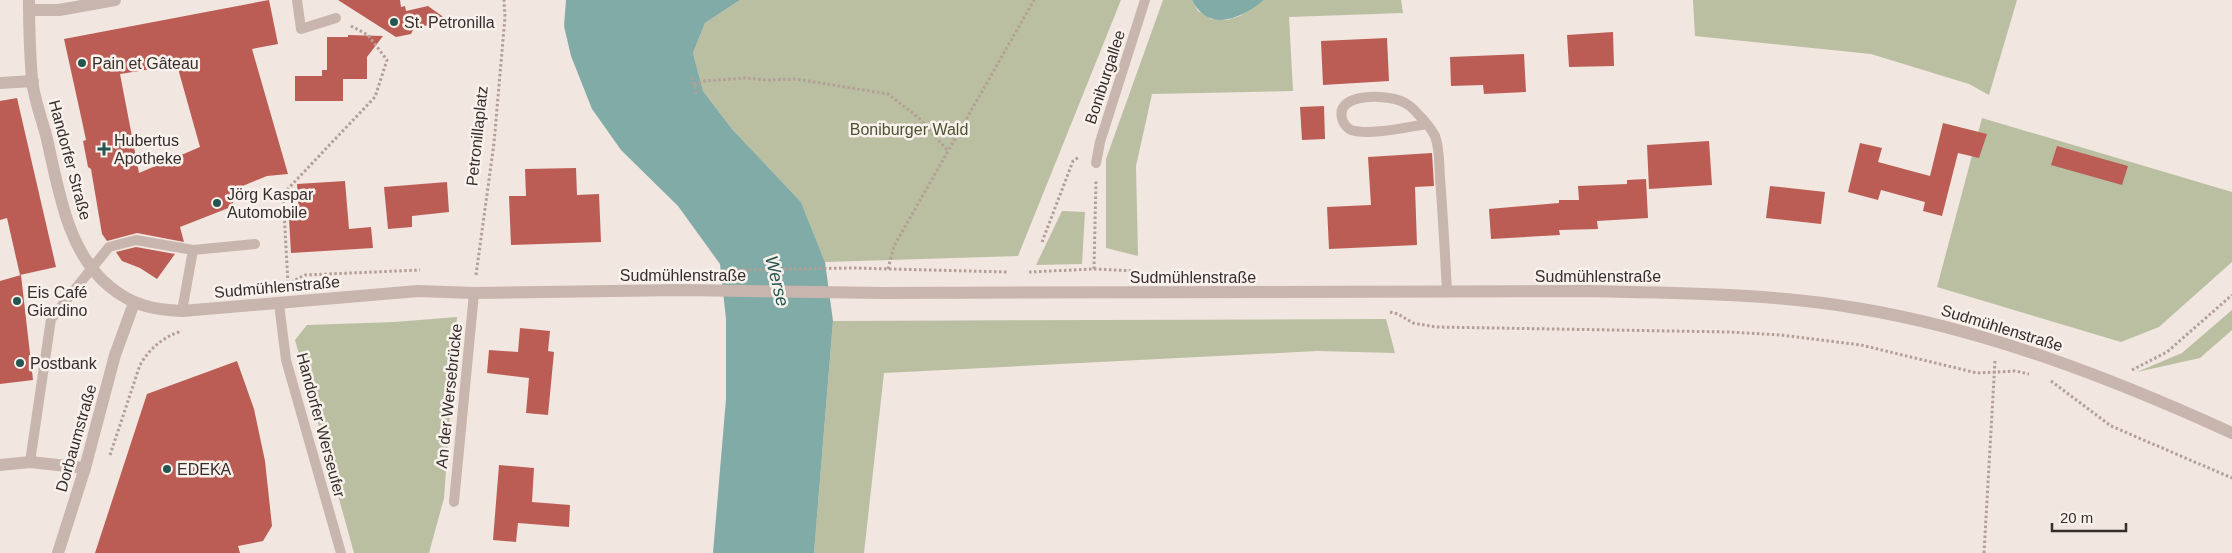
<svg xmlns="http://www.w3.org/2000/svg" width="2232" height="553" viewBox="0 0 2232 553" font-family="Helvetica,sans-serif">
<rect width="100%" height="100%" fill="#f1e6e0"/>
<!-- green -->
<g fill="#babfa1">
<path d="M740 0H1121L1018 256 825 262 801 202 732 129 703 91 693 53 705 23Z"/>
<path d="M1163 0H1192L1198 11 1211 19 1227 20 1240 16 1264 0H1401L1403 13 1289 17 1293 91 1152 94 1136 166 1138 256 1106 248V159Z"/>
<path d="M1693 0H2017L1989 95 1969 84 1871 54 1695 36Z"/>
<path d="M1982 118 2232 192V262L2159 327 2121 342 1937 287Z"/>
<path d="M1062 211 1085 212 1082 264 1036 265Z"/>
<path d="M2232 310V330L2200 358 2137 372 2182 353Z"/>
<path d="M457 317 444 498 429 553H354L295 340 307 325 394 322Z"/>
<path d="M1386 319 1395 353 1317 351 884 373 864 553H814L833 321Z"/>
</g>
<!-- water -->
<g fill="#81aba6">
<path d="M566 0H740L705 23 693 53 703 91 732 129 801 202 825 262 833 321 814 553H713L726 399V319L720 264 678 206 621 150 592 109 571 56 564 26Z"/>
<path d="M1192 0H1264C1242 18 1209 34 1192 0Z"/>
</g>
<!-- building -->
<g fill="#bb5d54" fill-rule="evenodd">
<path d="M269 0 278 44 252 49 288 174 267 176 240 187 231 207 180 227 184 242 137 233 107 241 102 234 91 169 88 167 83 141 86 140 82 121 64 39ZM177 65 200 147 139 173 120 74Z"/>
<path d="M338 0H400L401 7 405 6 406 11 428 6 449 21 414 28 411 34 396 37Z"/>
<path d="M1613 32 1614 66 1569 67 1567 35Z"/>
<path d="M348 35 383 36 367 57V79H343V101H295V76H322V70H327V37H348Z"/>
<path d="M1387 38 1389 81 1323 85 1321 41Z"/>
<path d="M1524 54 1526 92 1484 94 1483 85 1451 86 1450 57Z"/>
<path d="M17 98 56 267 20 275 7 218 0 220V101Z"/>
<path d="M1324 106 1325 139 1302 140 1300 107Z"/>
<path d="M1943 123 1987 134 1979 158 1958 153 1942 216 1923 211 1925 202 1881 190 1878 200 1848 192 1860 143 1882 148 1878 162 1930 176Z"/>
<path d="M1709 141 1712 185 1649 189 1647 145Z"/>
<path d="M2057 146 2128 166 2122 185 2051 165Z"/>
<path d="M1432 153 1434 186 1415 187 1417 245 1329 249 1327 207 1371 205 1368 157Z"/>
<path d="M576 168 577 195 599 194 601 242 511 245 509 196H526L525 169Z"/>
<path d="M1646 179 1648 218 1597 221 1598 229 1559 230 1560 235 1491 239 1489 209 1559 203V200H1579L1578 186 1627 184V180Z"/>
<path d="M345 181 349 229 371 227 373 248 291 253 289 218 299 217 297 184Z"/>
<path d="M447 182 449 212 412 216V227L388 229 384 187Z"/>
<path d="M1770 186 1825 192 1821 224 1766 218Z"/>
<path d="M136 247 175 254 157 279 140 268 122 261 116 252Z"/>
<path d="M21 275 33 380 0 384V281Z"/>
<path d="M520 328 550 331 548 351 554 352 548 415 526 413 529 378 487 373 489 350 518 352Z"/>
<path d="M237 361 254 409 265 461 272 526 263 541 238 546 240 553H95L147 394Z"/>
<path d="M499 465 534 468 532 502 570 505 569 527 518 523 516 542 493 540Z"/>
</g>
<g fill="none" stroke-linecap="round" stroke-linejoin="round">
<!-- path -->
<g stroke="#b49f97" stroke-width="3" stroke-dasharray="2.5 2.5" stroke-linecap="butt">
<path d="M691 77 697 94"/>
<path d="M694 85 705 81 746 78 767 80 796 79 888 94 919 118 948 151"/>
<path d="M1042 242 1073 161 1079 157"/>
<path d="M888 269 894 246 1034 0"/>
<path d="M1094 269 1096 180"/>
<path d="M739 270 852 268 1008 272"/>
<path d="M1029 272 1094 269 1137 271"/>
<path d="M476 275 494 143 505 17 504 0"/>
<path d="M291 282 305 275 420 270"/>
<path d="M288 283 283 194 375 97 387 60 368 35 351 26"/>
<path d="M1390 312 1398 314 1413 323 1436 327 1729 332 1781 335 1861 345 1977 373 2015 371 2029 374"/>
<path d="M2132 370 2167 352 2232 295"/>
<path d="M2051 381 2111 426 2232 478"/>
<path d="M110 455 140 365C150 348 163 337 182 331"/>
<path d="M1984 553 1995 361"/>
</g>
<!-- service -->
<g stroke="#c8b5ad" stroke-width="10">
<path d="M297 0 301 29 336 18"/>
<path d="M1427 124C1407 127 1370 136 1351 130 1347 128 1343 123 1342 118 1336 92 1387 95 1401 101 1406 103 1413 108 1416 112 1423 119 1431 128 1435 136 1440 149 1439 165 1440 178 1443 216 1445 254 1447 292"/>
<path d="M1096 163 1100 142 1145 0"/>
<path d="M193 250 255 244"/>
<path d="M279 304 286 360 341 553"/>
<path d="M30 462 51 319 109 247 136 240 193 250 182 311"/>
<path d="M454 502 474 293"/>
</g>
<!-- minor -->
<g stroke="#c8b5ad" stroke-width="12">
<path d="M29 10H59L115 0"/>
<path d="M0 83 33 81"/>
<path d="M0 465 30 462 85 468"/>
</g>
<!-- tertiary -->
<g stroke="#c8b5ad" stroke-width="12">
<path d="M29 0C29 26 30 54 32 80 34 98 41 117 46 135 58 185 66 251 109 286 131 305 154 310 182 311L418 291 474 293 681 290 883 293 1588 291C1678 293 1768 293 1856 308 1985 329 2114 379 2232 433"/>
<path d="M58 553 85 468 115 355 134 303"/>
</g>
</g>
<!-- markers -->
<g fill="#245550" stroke="#f9f1ec" stroke-width="2">
<circle cx="394" cy="22" r="5"/>
<circle cx="82" cy="63" r="5"/>
<path d="M101.5 141.5h5v5h5v5h-5v5h-5v-5h-5v-5h5z"/>
<circle cx="217" cy="203" r="5"/>
<circle cx="17" cy="301" r="5"/>
<circle cx="20" cy="363" r="5"/>
<circle cx="167" cy="469" r="5"/>
</g>
<g text-anchor="middle" dominant-baseline="central" stroke-width="5" stroke-linejoin="round" paint-order="stroke">
<!-- poi labels -->
<g font-size="16" fill="#372d2b" stroke="#f9f1ec" text-anchor="start">
<text x="404" y="22">St. Petronilla</text>
<text x="92" y="63">Pain et Gâteau</text>
<text x="114" y="140">Hubertus<tspan x="114" dy="18">Apotheke</tspan></text>
<text x="227" y="194">Jörg Kaspar<tspan x="227" dy="18">Automobile</tspan></text>
<text x="27" y="292">Eis Café<tspan x="27" dy="18">Giardino</tspan></text>
<text x="30" y="363">Postbank</text>
<text x="177" y="469">EDEKA</text>
</g>
<!-- street labels -->
<g font-size="16" fill="#372d2b" stroke="#f9f1ec">
<text transform="translate(1105 77) rotate(-72)">Boniburgallee</text>
<text transform="translate(477 136) rotate(-84)">Petronillaplatz</text>
<text transform="translate(70 160) rotate(75)">Handorfer Straße</text>
<text x="683" y="275">Sudmühlenstraße</text>
<text x="1598" y="276">Sudmühlenstraße</text>
<text x="1193" y="277">Sudmühlenstraße</text>
<text transform="translate(277 287) rotate(-5)">Sudmühlenstraße</text>
<text transform="translate(2002 328) rotate(17)">Sudmühlenstraße</text>
<text transform="translate(449 396) rotate(-84)">An der Wersebrücke</text>
<text transform="translate(321 425) rotate(75)">Handorfer Werseufer</text>
<text transform="translate(76 438) rotate(-74)">Dorbaumstraße</text>
</g>
<!-- park labels -->
<g font-size="16" fill="#4c5331" stroke="#f9f1ec">
<text x="909" y="129">Boniburger Wald</text>
</g>
<!-- water labels -->
<g font-size="18" font-style="italic" fill="#245550" stroke="#f9f1ec">
<text transform="translate(777 281) rotate(76)">Werse</text>
</g>
</g>
<!-- scale -->
<path d="M2052 523v8h74v-8" fill="none" stroke="#372d2b" stroke-width="2.5"/>
<text x="2060" y="523" font-size="15" fill="#372d2b" stroke="#f9f1ec" stroke-width="4" paint-order="stroke">20 m</text>
</svg>
